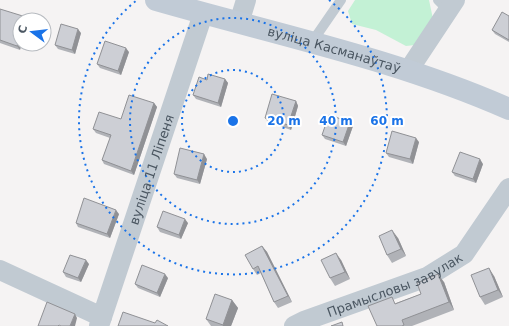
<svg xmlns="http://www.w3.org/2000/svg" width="509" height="326" viewBox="0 0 509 326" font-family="'DejaVu Sans',sans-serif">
<rect width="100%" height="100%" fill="#f5f3f3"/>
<!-- green -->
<path fill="#c3f1d5" d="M355 0H429L433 19 415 45 406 46 376 30 352 24 348 11Z"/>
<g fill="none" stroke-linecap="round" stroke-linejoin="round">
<!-- lane -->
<g stroke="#c1cad2" stroke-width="10">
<path d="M438 0 448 10"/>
<path d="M312 42 341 0"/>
</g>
<!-- street -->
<g stroke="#c1cad2" stroke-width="20">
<path d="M239 23 246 0"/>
<path d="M408 71 455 0"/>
<path d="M0 270 102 317"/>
<path id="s1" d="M99 326 203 14"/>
<path id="s2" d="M294 326 304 321 427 277 464 254 509 188"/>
</g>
<!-- secondary -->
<path stroke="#c1cbd6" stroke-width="22" id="s3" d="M156 0C274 34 396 59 509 109"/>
</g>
<!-- wall -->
<g fill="#b0b2b7">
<path d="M0 9 20 50 0 43Z"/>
<path d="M509 16V42L495 34 492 30Z"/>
<path d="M81 33 75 54 58 49 55 45Z"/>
<path d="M129 52 121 75 100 68 97 64Z"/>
<path d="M225 79 228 83 221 107 196 99 193 95 207 80Z"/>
<path d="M296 101 298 106 291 130 268 122 265 118Z"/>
<path d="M154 103 157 107 134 175 104 164 102 160 110 138 96 133 93 129 121 119Z"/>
<path d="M350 122 353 126 346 146 325 139 322 135Z"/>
<path d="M419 142 413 164 389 157 386 153Z"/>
<path d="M207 159 200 184 177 178 174 174Z"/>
<path d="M483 164 476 183 455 176 452 172Z"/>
<path d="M119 214 110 238 78 227 76 223Z"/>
<path d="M188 223 181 239 160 232 157 227Z"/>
<path d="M398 238 406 256 392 263 387 255Z"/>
<path d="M262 246 267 252 292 302 278 308 274 302 261 273 257 275 253 269Z"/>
<path d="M341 260 350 279 335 286 330 278Z"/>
<path d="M89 264 81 282 66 277 63 272Z"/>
<path d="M494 276 503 297 485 305 480 297Z"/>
<path d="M168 278 160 297 138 288 135 284Z"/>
<path d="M444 282 454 310 412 326H377L396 303 421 294Z"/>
<path d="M232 300 238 308 231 326H211L206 319Z"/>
</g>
<!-- shaded-wall -->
<g fill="#909195">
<path d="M78 29 81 33 75 54 72 50Z"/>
<path d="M20 36V44H22L20 50 17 46Z"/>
<path d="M126 48 129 52 121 75 118 71Z"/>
<path d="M225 79 228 83 221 107 218 103Z"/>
<path d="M296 101 298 106 291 130 288 125Z"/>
<path d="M154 103 157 107 134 175 131 171Z"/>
<path d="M350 122 353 126 346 146 343 142Z"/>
<path d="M416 138 419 142 413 164 410 159Z"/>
<path d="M204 154 207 159 200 184 197 180Z"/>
<path d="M480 159 483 164 476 183 473 179Z"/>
<path d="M116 210 119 214 110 238 107 234Z"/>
<path d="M185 219 188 223 181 239 179 235Z"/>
<path d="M392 230 398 238 406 256 401 249Z"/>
<path d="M262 246 267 252 292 302 288 296Z"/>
<path d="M336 253 341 260 350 279 345 272Z"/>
<path d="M86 260 89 264 81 282 78 278Z"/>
<path d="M489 268 494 276 503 297 498 290Z"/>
<path d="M165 274 168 278 160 297 157 293Z"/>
<path d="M438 274 444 282 454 310 449 302Z"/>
<path d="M232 300 238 308 231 326H223V325Z"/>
<path d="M75 314 77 318 75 326H70Z"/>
</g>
<!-- building -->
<g fill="#cdcfd5" stroke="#909195">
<path d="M0 9 26 17 25 20H20V36L17 46 0 40Z"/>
<path d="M502 12 509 16V40L492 30Z"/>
<path d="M61 24 78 29 72 50 55 45Z"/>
<path d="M105 41 126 48 118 71 97 64Z"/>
<path d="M208 74 225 79 218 103 193 95 199 77 207 80Z"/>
<path d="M272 94 296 101 288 125 265 118Z"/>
<path d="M129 95 154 103 131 171 102 160 111 135 93 129 99 112 121 119Z"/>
<path d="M329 115 350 122 343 142 322 135Z"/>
<path d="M392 131 416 138 410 159 386 153Z"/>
<path d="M180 148 204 154 197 180 174 174Z"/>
<path d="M460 152 480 159 473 179 452 172Z"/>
<path d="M84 198 116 210 107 234 76 223Z"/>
<path d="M163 211 185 219 179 235 157 227Z"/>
<path d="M392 230 401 249 387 255 379 236Z"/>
<path d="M262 246 288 296 274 302 258 266 253 269 245 255Z"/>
<path d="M336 253 345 272 330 278 321 260Z"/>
<path d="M70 255 86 260 78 278 63 272Z"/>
<path d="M142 265 165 274 157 293 135 284Z"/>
<path d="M489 268 498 290 480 297 471 275Z"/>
<path d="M438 274 449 302 402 320 404 325 402 326H377L368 306 392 297 395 304 421 294 417 283Z"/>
<path d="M215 294 232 300 223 325 206 319Z"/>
<path d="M47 302 75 314 70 326H61L59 325 58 326H38Z"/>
<path d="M123 312 155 323 157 320 168 326H118Z"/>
<path d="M342 322 343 326H331Z"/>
</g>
<!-- distance rings -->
<g fill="none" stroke="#1a73e8" stroke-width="2" stroke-dasharray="2 4">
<circle cx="233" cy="121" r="51"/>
<circle cx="233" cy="121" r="103"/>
<path d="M329 0A154 154 0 1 1 137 0"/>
</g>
<g text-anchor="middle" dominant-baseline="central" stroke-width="4" stroke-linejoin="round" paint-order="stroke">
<!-- street labels -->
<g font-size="13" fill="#4a5661" stroke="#fff">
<text stroke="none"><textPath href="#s3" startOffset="185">вуліца Касманаўтаў</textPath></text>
<text stroke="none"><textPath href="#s1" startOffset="165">вуліца 11 Ліпеня</textPath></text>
<text stroke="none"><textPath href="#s2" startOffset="109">Прамысловы завулак</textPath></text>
</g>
</g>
<circle cx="233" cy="121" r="6" fill="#1a73e8" stroke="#fff" stroke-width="2"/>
<g font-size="12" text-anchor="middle" font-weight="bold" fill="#1a73e8" stroke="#fff" stroke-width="4" stroke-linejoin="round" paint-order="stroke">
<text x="284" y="125">20 m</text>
<text x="336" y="125">40 m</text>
<text x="387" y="125">60 m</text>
</g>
<!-- north arrow -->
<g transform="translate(32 32) rotate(285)"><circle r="19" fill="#ffffff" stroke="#b7bbc0"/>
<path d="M0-3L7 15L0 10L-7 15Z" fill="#1a73e8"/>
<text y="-6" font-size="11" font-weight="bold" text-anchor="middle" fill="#4a5661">С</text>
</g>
</svg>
